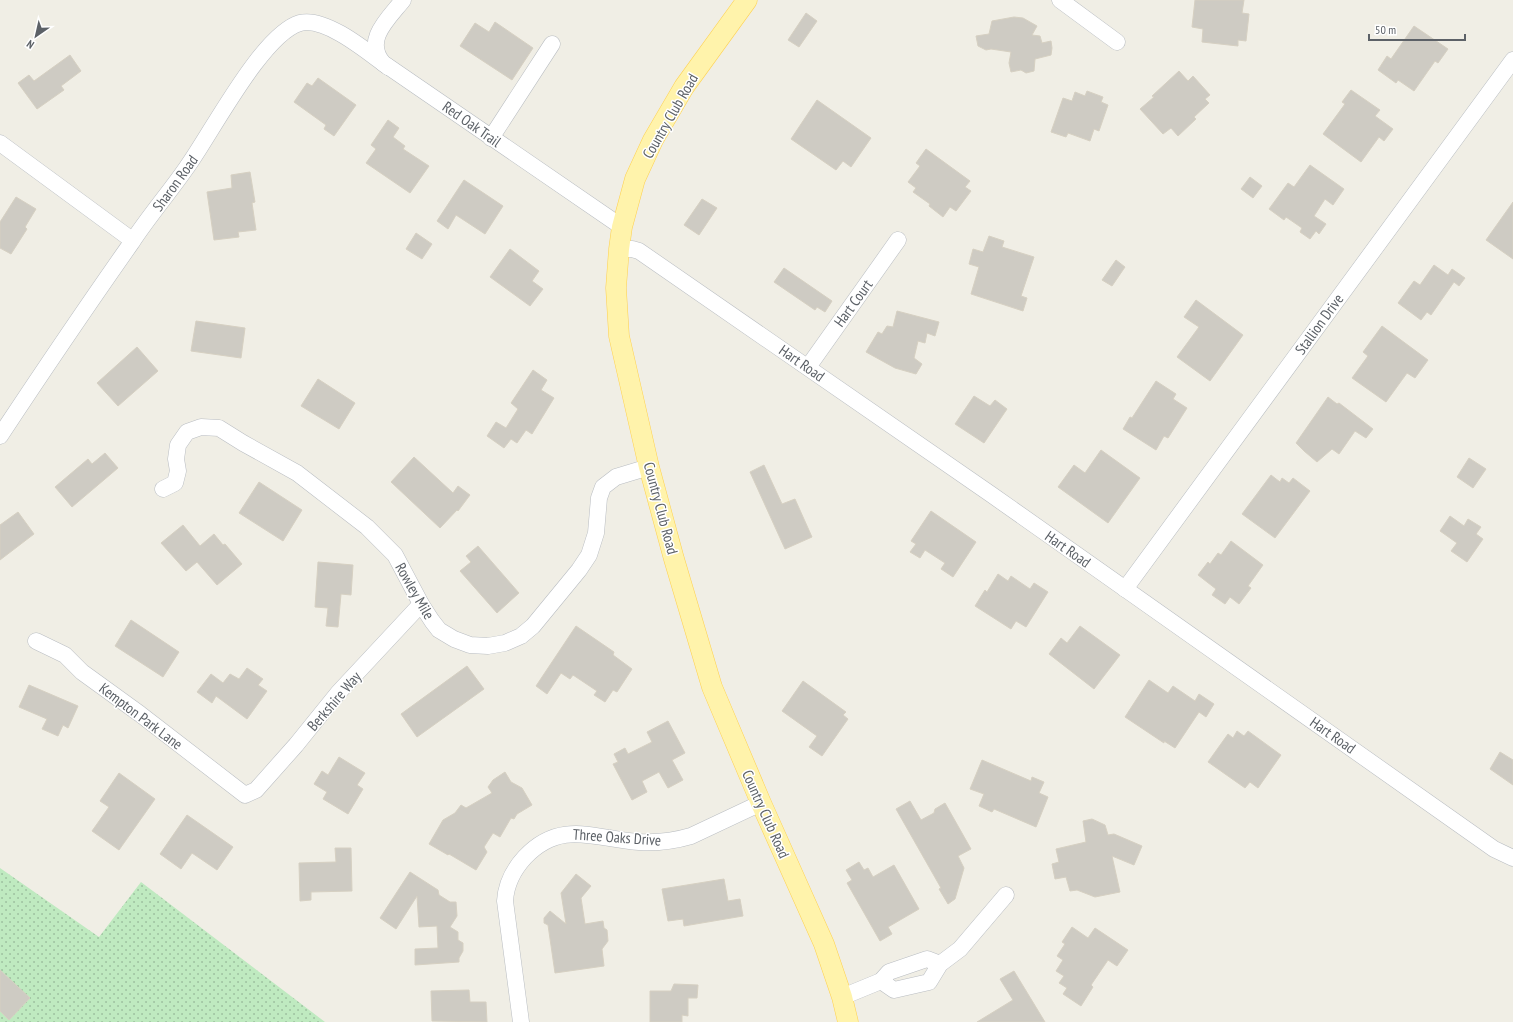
<svg xmlns="http://www.w3.org/2000/svg" width="1513" height="1022" viewBox="0 0 1513 1022" font-family="'PT Sans Narrow',sans-serif">
<defs>
<pattern id="green-dots" width="8" height="8" patternUnits="userSpaceOnUse"><rect width="8" height="8" fill="#bfeac0"/><path d="M2 2h.1M6 6h.1" fill="none" stroke="#9ec1a0" stroke-width="1.8" stroke-linecap="round"/></pattern>
</defs>
<rect width="100%" height="100%" fill="#f0eee5"/>
<!-- green -->
<path fill="url(#green-dots)" d="M0 868 99 937 141 882 325 1022H0Z"/>
<!-- building -->
<g fill="#cecbc3" stroke="#d6d0c2">
<path d="M1195 0H1244L1242 13 1249 14 1246 41 1238 40V46L1202 42 1203 29 1192 27Z"/>
<path d="M806 13 817 21 799 47 788 40Z"/>
<path d="M1014 17 1023 18 1037 26 1032 35 1040 36 1042 43 1051 41 1052 48 1051 55 1035 59 1034 71 1026 73 1021 70 1011 72 1009 63 1011 52 991 49 986 50 978 46 976 36 989 34 992 21Z"/>
<path d="M495 22 533 48 512 80 460 46 475 23 489 32Z"/>
<path d="M1414 26 1448 49 1438 63 1435 61 1414 91 1398 80 1396 83 1378 70 1387 56 1391 59Z"/>
<path d="M70 55 81 71 61 86 64 90 37 109 18 83 29 75 34 81Z"/>
<path d="M1179 71 1188 81 1193 76 1210 95 1205 99 1209 103 1194 117 1196 119 1178 136 1171 128 1163 134 1140 109 1154 97 1152 96Z"/>
<path d="M318 78 356 105 334 136 324 129 326 125 294 102 307 83 312 86Z"/>
<path d="M1351 90 1380 110 1375 116 1393 129 1384 141 1379 137 1361 162 1323 134 1345 104 1342 102Z"/>
<path d="M1087 91 1103 97 1101 102 1108 105 1099 131 1094 129 1090 141 1068 133 1066 137 1051 132 1063 98 1072 101 1075 92 1085 96Z"/>
<path d="M817 100 871 138 851 167 843 161 836 170 791 139Z"/>
<path d="M388 120 399 128 393 137 405 146 403 149 429 166 410 193 366 163 376 149 371 145Z"/>
<path d="M926 149 970 181 965 187 971 191 956 211 950 207 943 217 929 206 930 204 913 192 916 188 908 182 920 166 916 163Z"/>
<path d="M1310 165 1344 189 1333 205 1325 199 1314 216 1326 224 1319 234 1316 231 1310 239 1300 232 1302 228 1286 217 1284 220 1269 209 1288 183 1294 187Z"/>
<path d="M250 172 255 202 252 203 256 230 238 232 239 237 214 240 207 192 232 188 231 175Z"/>
<path d="M1250 177 1262 186 1253 198 1241 189Z"/>
<path d="M464 180 503 206 485 234 456 215 448 229 437 221Z"/>
<path d="M16 197 36 209 25 227 27 229 11 254 0 248V222Z"/>
<path d="M702 199 717 208 699 235 684 225Z"/>
<path d="M1513 202V259L1486 240Z"/>
<path d="M416 233 432 244 422 259 406 249Z"/>
<path d="M989 236 1004 241 1002 247 1034 257 1021 296 1027 298 1023 311 971 294 979 267 969 264 973 249 983 252Z"/>
<path d="M510 249 539 271 532 281 543 289 530 306 490 277Z"/>
<path d="M1116 260 1125 267 1112 286 1102 280Z"/>
<path d="M1434 265 1448 275 1452 269 1465 278 1459 286 1454 282 1431 315 1427 312 1421 320 1398 303 1414 281 1420 285Z"/>
<path d="M784 268 832 301 825 312 817 307 815 310 774 282Z"/>
<path d="M1196 300 1243 335 1210 381 1177 357 1199 327 1184 317Z"/>
<path d="M897 311 939 322 935 336 927 333 925 343 918 341 914 358 922 364 916 374 895 368 866 352 878 332 882 334 887 326 893 327Z"/>
<path d="M196 321 245 328 241 358 191 351Z"/>
<path d="M1382 326 1428 360 1415 378 1407 373 1386 402 1352 378 1368 356 1363 352Z"/>
<path d="M137 347 158 371 118 406 97 383Z"/>
<path d="M533 370 547 380 541 390 554 398 532 434 526 430 517 443 511 439 504 448 487 436 496 422 506 428 518 409 511 403Z"/>
<path d="M318 379 355 403 339 429 301 406Z"/>
<path d="M1156 381 1176 394 1173 399 1187 408 1168 438 1164 436 1156 450 1123 429 1130 417 1132 418Z"/>
<path d="M974 396 990 406 995 400 1007 409 984 443 955 424Z"/>
<path d="M1328 397 1337 404 1339 403 1373 429 1366 438 1355 431 1339 454 1332 449 1317 462 1304 451 1296 443Z"/>
<path d="M1101 450 1140 478 1108 523 1058 487 1074 465 1085 473Z"/>
<path d="M105 453 118 468 72 507 55 487 88 459 92 464Z"/>
<path d="M414 457 453 493 458 486 470 495 458 511 457 510 440 528 391 482Z"/>
<path d="M1469 458 1486 469 1473 488 1457 477Z"/>
<path d="M764 465 782 504 795 499 812 537 785 549 750 472Z"/>
<path d="M1271 475 1280 482 1282 478 1289 483 1293 478 1310 491 1275 538 1242 514Z"/>
<path d="M259 482 302 510 283 541 239 513Z"/>
<path d="M931 511 976 542 953 577 941 569 945 563 925 550 920 558 910 552 916 544 911 541Z"/>
<path d="M18 512 34 534 0 560V525Z"/>
<path d="M1450 516 1464 526 1468 519 1481 527 1476 534 1483 539 1467 562 1451 551 1457 543 1440 531Z"/>
<path d="M183 525 200 546 214 534 223 545 225 544 242 564 217 585 197 562 186 571 161 543Z"/>
<path d="M1231 541 1263 565 1248 586 1251 588 1239 604 1230 597 1225 604 1212 595 1216 589 1198 575 1208 562 1210 564 1218 553 1221 555Z"/>
<path d="M478 546 519 593 497 613 460 571 471 562 466 556Z"/>
<path d="M318 562 353 565 351 595 341 594 338 627 326 626 328 608 315 607Z"/>
<path d="M998 574 1008 581 1011 576 1030 589 1034 583 1048 592 1026 627 1016 621 1011 629 975 606 985 590 987 592Z"/>
<path d="M131 620 179 652 163 677 115 646Z"/>
<path d="M576 626 614 652 613 655 632 669 617 692 613 690 605 702 594 695 597 691 573 675 570 679 561 673 547 694 536 686Z"/>
<path d="M1080 626 1120 655 1094 689 1049 654 1061 638 1067 643Z"/>
<path d="M467 666 484 689 417 737 401 714Z"/>
<path d="M247 668 263 679 258 685 267 691 247 719 216 696 212 703 197 692 211 674 223 683 230 674 239 679Z"/>
<path d="M1149 680 1168 693 1173 686 1195 701 1199 694 1214 704 1206 717 1199 712 1175 748 1164 741V743L1125 717Z"/>
<path d="M803 681 846 712 843 715 848 719 822 756 809 747 817 736 782 711Z"/>
<path d="M29 685 78 706 68 728 63 725 58 736 42 729 47 719 19 707Z"/>
<path d="M668 721 685 753 672 760 683 780 668 788 659 772 642 781 647 792 632 800 613 764 618 762 614 754 625 748 628 754 652 742 647 732Z"/>
<path d="M1237 731 1244 736 1248 731 1281 755 1258 788 1250 782 1245 788 1208 762 1228 734 1233 738Z"/>
<path d="M1500 752 1513 760V785L1490 769Z"/>
<path d="M339 757 365 773 357 785 363 789 348 814 323 799 327 792 314 784 322 771 328 775Z"/>
<path d="M982 760 1031 781 1032 777 1044 782 1039 793 1048 797 1036 827 994 809 992 812 979 806 984 794 970 789Z"/>
<path d="M505 772 511 782 522 788 532 805 517 814 514 819 511 818 500 837 493 833 484 847 487 852 476 870 449 854 448 855 429 844 443 820 455 813 461 805 466 808 492 793 488 787 493 780Z"/>
<path d="M119 773 155 799 119 850 92 831 109 807 100 801Z"/>
<path d="M910 801 921 820 934 813 935 809 945 803 971 849 958 856 964 868 955 899 948 904 939 889 941 888 896 809Z"/>
<path d="M187 815 233 847 217 870 192 853 181 869 160 854Z"/>
<path d="M1092 819 1105 825 1108 835 1114 834 1142 846 1134 865 1112 856 1120 892 1095 897 1077 890 1070 891 1066 877 1055 879 1052 864 1059 862 1056 849 1086 842 1083 821Z"/>
<path d="M335 848H351L352 891 311 892V900L300 901 299 863 336 862Z"/>
<path d="M859 862 864 870 868 868 873 877 894 865 919 909 888 927 892 934 880 941 847 883 852 880 846 870Z"/>
<path d="M410 872 438 890 439 895 450 902H456L457 916 450 927 458 932V940L463 943V951L459 958V962L415 965V949L438 948 437 926 419 927 417 896 396 929 380 918Z"/>
<path d="M576 874 591 886 581 898 585 924 603 921 604 928 607 930 608 941 602 949 604 966 555 973 548 925 544 923V918L550 911 566 924 561 893Z"/>
<path d="M724 879 728 901 740 899 743 916 684 926 683 919 668 921 662 889Z"/>
<path d="M1072 927 1088 938 1095 928 1128 950 1117 966 1108 960 1091 985 1093 987 1081 1006 1063 994 1067 988 1059 983 1064 976 1056 971 1063 960 1057 956 1065 944 1062 942Z"/>
<path d="M0 970 30 998 9 1020 0 1011Z"/>
<path d="M1014 971 1045 1022H977L1013 1000 1000 979Z"/>
<path d="M674 984 698 985 697 998H688V1016L682 1015V1022H650V991H671Z"/>
<path d="M469 990 470 1002H486L487 1022 432 1021 431 991Z"/>
</g>
<g fill="none" stroke-linecap="round" stroke-linejoin="round">
<defs>
<g id="minor">
<path d="M403 0C389 18 363 40 383 63L622 227"/>
<path d="M1060 0 1117 42"/>
<path d="M491 138 552 44"/>
<path d="M0 143 132 240"/>
<path d="M619 249H632L639 251 992 495 1494 849 1513 858"/>
<path d="M808 367 898 240"/>
<path d="M0 436C43 371 87 306 132 242 149 216 169 193 187 167 211 134 262 34 300 23 325 16 368 52 388 67"/>
<path d="M163 489 175 483 178 471 176 459 178 445 187 432 201 427 219 428 243 443 297 473 367 527 395 555 421 604 432 621 439 630 454 639 470 645 488 646 505 643 521 636 533 626 579 570 589 555 596 533 599 498 603 487 616 477 649 467"/>
<path d="M1125 589 1513 60"/>
<path d="M36 641 65 655 82 672 140 714 245 795 256 790 296 745 338 693 421 604"/>
<path d="M881 981 894 990 929 982 940 964 960 949 1006 895"/>
<path d="M842 997 881 981 889 972 927 959 940 964"/>
<path d="M521 1022 505 901C506 884 513 870 525 857 561 819 595 839 639 842 656 843 674 841 691 836L761 803"/>
</g>
<path id="major" d="M747 0 684 87 653 140 635 179 622 227 619 249 616 288 619 336 649 467 674 559 712 687 761 803 824 944 842 997 848 1022"/>
</defs>
<!-- minor casing -->
<use href="#minor" stroke="#b9bdc2" stroke-width="17"/>
<!-- major casing -->
<use href="#major" stroke="#ffd14f" stroke-width="21"/>
<!-- minor -->
<use href="#minor" stroke="#fff" stroke-width="16"/>
<!-- major -->
<use href="#major" stroke="#fff3ab" stroke-width="20"/>
</g>
<g text-anchor="middle" dominant-baseline="central" stroke-width="3" stroke-linejoin="round" paint-order="stroke">
<!-- street labels -->
<g font-size="15" fill="#5c6167" stroke="#fff">
<text transform="translate(670 116) rotate(-60)">Country Club Road</text>
<text transform="translate(472 124) rotate(35)">Red Oak Trail</text>
<text transform="translate(175 183) rotate(-54)">Sharon Road</text>
<text transform="translate(853 303) rotate(-54)">Hart Court</text>
<text transform="translate(1319 324) rotate(-54)">Stallion Drive</text>
<text transform="translate(802 363) rotate(35)">Hart Road</text>
<text transform="translate(661 508) rotate(75)">Country Club Road</text>
<text transform="translate(1068 549) rotate(35)">Hart Road</text>
<text transform="translate(415 591) rotate(60)">Rowley Mile</text>
<text transform="translate(334 701) rotate(-49)">Berkshire Way</text>
<text transform="translate(141 716) rotate(37)">Kempton Park Lane</text>
<text transform="translate(1333 735) rotate(35)">Hart Road</text>
<text transform="translate(766 814) rotate(66)">Country Club Road</text>
<text transform="translate(617 837) rotate(4)">Three Oaks Drive</text>
</g>
</g>
<!-- north arrow -->
<g transform="translate(36 36) rotate(214)" stroke="#ffffff" stroke-width="3" paint-order="stroke">
<path d="M0-3L7 15L0 10L-7 15Z" fill="#5c6167"/>
<text y="-6" font-size="11" font-weight="bold" text-anchor="middle" fill="#5c6167">N</text>
</g>
<!-- scale -->
<path d="M1369 34v6h96v-6" fill="none" stroke="#5c6167" stroke-width="2"/>
<text x="1375" y="34" font-size="12" fill="#5c6167" stroke="#ffffff" stroke-width="3" paint-order="stroke">50 m</text>
</svg>
